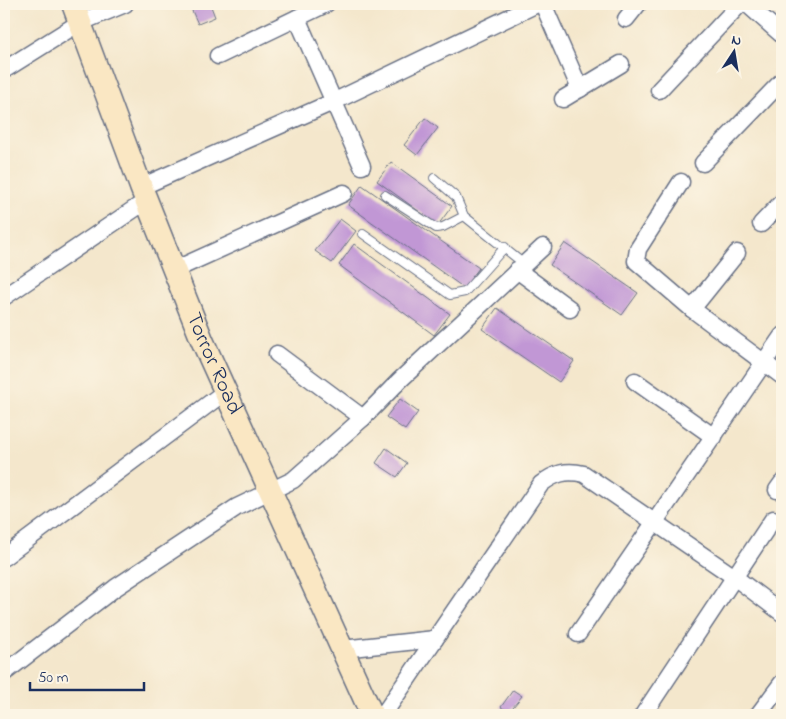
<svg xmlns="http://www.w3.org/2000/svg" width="786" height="719" viewBox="0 0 786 719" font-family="'Indie Flower',sans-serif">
<rect width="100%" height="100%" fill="#fcf5e5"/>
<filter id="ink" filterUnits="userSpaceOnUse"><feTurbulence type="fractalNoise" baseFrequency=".02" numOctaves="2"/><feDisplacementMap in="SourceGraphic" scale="10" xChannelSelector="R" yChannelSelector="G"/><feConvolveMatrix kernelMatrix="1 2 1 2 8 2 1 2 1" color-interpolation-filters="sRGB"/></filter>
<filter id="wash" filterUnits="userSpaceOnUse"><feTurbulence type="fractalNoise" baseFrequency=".0096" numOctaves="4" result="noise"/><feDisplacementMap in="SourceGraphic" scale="20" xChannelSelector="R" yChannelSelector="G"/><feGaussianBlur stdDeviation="1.12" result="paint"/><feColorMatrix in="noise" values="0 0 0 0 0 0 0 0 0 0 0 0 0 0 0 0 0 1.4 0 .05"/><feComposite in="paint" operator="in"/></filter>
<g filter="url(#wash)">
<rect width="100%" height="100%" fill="#f4e7cc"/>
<g id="blocks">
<!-- building -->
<g fill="#c197d5">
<path d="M189 4H210L215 17 198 24Z"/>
<path d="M425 118 438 128 417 155 404 145Z"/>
<path d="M391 162 452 206 438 225 377 181Z"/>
<path d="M362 185 479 268 464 288 348 205Z"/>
<path d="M340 219 356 231 332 263 315 251Z"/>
<path d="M565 243 638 293 622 315 550 265Z"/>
<path d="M354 244 450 314 434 335 339 265Z"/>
<path d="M497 308 574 361 559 382 482 329Z"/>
<path d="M400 399 418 412 405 430 386 417Z"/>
<path d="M386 448 407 463 397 477 376 463Z"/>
<path d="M513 690 522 696 509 712 501 707Z"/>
</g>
</g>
</g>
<g filter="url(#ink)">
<use href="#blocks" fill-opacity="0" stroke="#676f84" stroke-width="1"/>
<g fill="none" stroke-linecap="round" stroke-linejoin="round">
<defs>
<g id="lane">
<path d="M434 178 456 197 464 216 524 264"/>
<path d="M385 195 436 228 443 227 464 216"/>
<path d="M363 234 450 295 465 292 505 247"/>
</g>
<g id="street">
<path d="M543 4 580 89"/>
<path d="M747 4 782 35"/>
<path d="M297 18 362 166"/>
<path d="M626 19 638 4"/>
<path d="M218 56 326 4"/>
<path d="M4 70 79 23 125 4"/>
<path d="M659 90 740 4"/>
<path d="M563 99 621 64"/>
<path d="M703 163 782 81"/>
<path d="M681 182 638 249 636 261 692 309 782 376"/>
<path d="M141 187 335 101 537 4"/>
<path d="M761 224 782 202"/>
<path d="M174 270 344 193"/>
<path d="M517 270 570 309"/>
<path d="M4 297 146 201"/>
<path d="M692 309 737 253"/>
<path d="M277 354 363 418"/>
<path d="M635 381 714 437"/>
<path d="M777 490 782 483"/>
<path d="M4 557 226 391"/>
<path d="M578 634 782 336"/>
<path d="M342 649 435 639"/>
<path d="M4 673 115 588 237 507 293 480 363 418 400 380 543 247"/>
<path d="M383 715 541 484C555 473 566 470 584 474L733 576 782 613"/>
<path d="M643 715 773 519"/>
<path d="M758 715 782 683"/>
</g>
<g id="secondary">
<path id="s1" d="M73 4 141 187 202 340 372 715"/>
</g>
</defs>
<!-- lane casing -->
<use href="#lane" stroke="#676f84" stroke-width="10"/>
<!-- street casing -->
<use href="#street" stroke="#676f84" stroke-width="19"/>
<!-- secondary casing -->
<use href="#secondary" stroke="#676f84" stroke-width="25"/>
<!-- lane -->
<use href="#lane" stroke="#fff" stroke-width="8"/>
<!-- street -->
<use href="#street" stroke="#fff" stroke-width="16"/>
<!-- secondary -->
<use href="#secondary" stroke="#fae7c3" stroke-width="22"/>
</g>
</g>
<g text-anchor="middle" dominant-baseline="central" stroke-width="4" stroke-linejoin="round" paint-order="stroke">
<!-- street labels -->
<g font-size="22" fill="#1b2f5e" stroke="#fcf5e5">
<text stroke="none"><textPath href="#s1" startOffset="386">Torror Road</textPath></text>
</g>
</g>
<!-- margin -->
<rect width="786" height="719" fill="none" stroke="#fcf5e5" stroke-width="20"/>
<!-- north arrow -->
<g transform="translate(734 52) rotate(12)" stroke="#fcf5e5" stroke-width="4" paint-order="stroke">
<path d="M0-4L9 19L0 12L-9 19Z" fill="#1b2f5e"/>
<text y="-8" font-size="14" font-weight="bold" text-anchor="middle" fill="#1b2f5e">N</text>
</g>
<!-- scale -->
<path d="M30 682v8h114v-8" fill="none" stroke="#1b2f5e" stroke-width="2.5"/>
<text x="38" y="682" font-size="15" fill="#1b2f5e" stroke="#fcf5e5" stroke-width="4" paint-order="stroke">50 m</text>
</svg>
